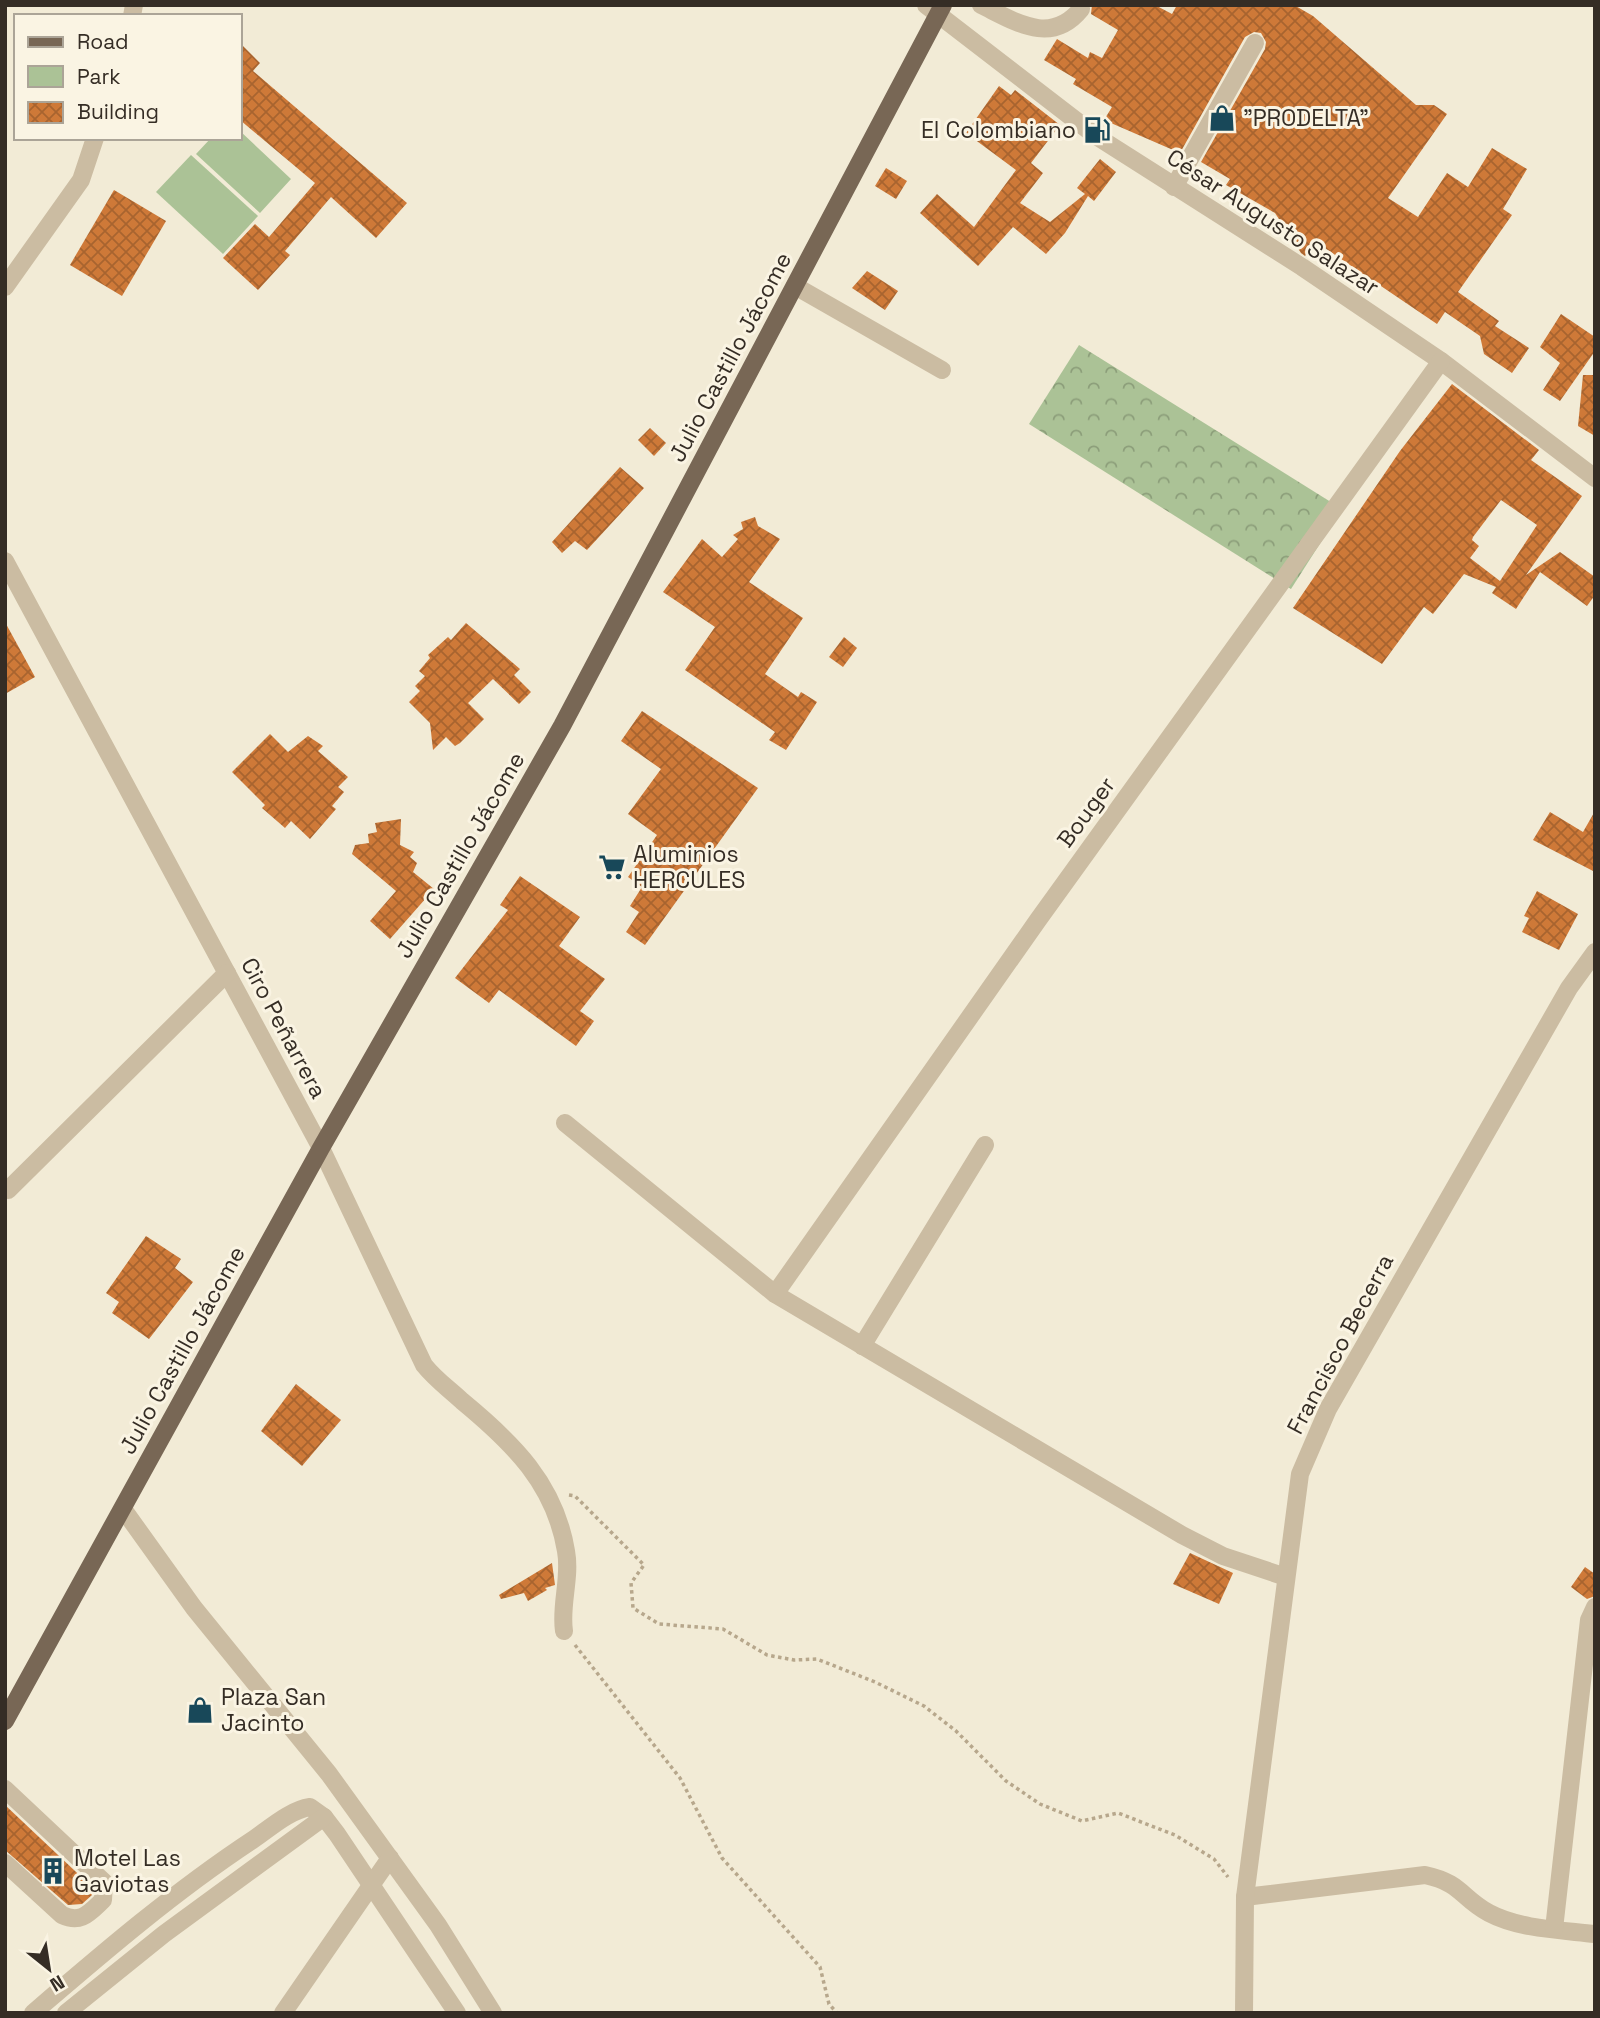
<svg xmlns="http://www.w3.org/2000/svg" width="1600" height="2018" viewBox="0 0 1600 2018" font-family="'Space Grotesk',sans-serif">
<defs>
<pattern id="forest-crowns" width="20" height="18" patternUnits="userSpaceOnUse" patternTransform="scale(1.75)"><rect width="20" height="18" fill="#abc296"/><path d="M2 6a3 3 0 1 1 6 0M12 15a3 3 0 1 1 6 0" fill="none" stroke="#8c9e7a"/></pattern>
<pattern id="building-cross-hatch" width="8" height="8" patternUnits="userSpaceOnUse" patternTransform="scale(1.75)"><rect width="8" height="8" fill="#ce7938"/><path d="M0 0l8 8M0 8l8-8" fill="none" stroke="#a8642f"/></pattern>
</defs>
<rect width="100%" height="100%" fill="#f2ebd6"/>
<!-- forest -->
<path fill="url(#forest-crowns)" d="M1079 345 1342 509 1291 589 1029 424Z"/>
<!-- green -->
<g fill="#abc296">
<path d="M240 131 291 179 260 213 196 154 211 138H240Z"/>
<path d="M191 155 258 216 223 254 156 192Z"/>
</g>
<!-- building -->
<g fill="url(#building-cross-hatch)" fill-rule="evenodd">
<path d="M1092 5H1155L1172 14 1177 5H1294L1313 16 1416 105H1434L1447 114 1388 198 1418 217 1447 173 1468 187 1492 148 1527 169 1503 209 1512 215 1458 292 1499 321 1495 326 1529 348 1512 373 1484 354 1480 336 1445 312 1437 324 1316 242 1305 256 1301 253 1275 213 1226 185 1230 179 1201 162 1265 49 1266 42 1261 33 1254 32 1245 37 1180 153 1104 120 1112 107 1073 84 1076 79 1044 60 1057 39 1088 58 1090 52 1102 58 1118 30 1091 14Z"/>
<path d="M240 43 260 63 253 71 407 203 376 238 331 197 285 251 290 255 258 290 223 258 255 224 269 237 315 183 240 120Z"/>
<path d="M999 86 1011 95 1015 90 1060 125 1031 163 1043 173 1020 203 1050 222 1085 194 1077 188 1100 159 1116 172 1094 201 1088 196 1065 233 1046 254 1013 227 978 266 920 213 937 194 974 227 1016 170 966 133Z"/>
<path d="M886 168 907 181 896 199 875 186Z"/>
<path d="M114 190 166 221 122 296 70 265Z"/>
<path d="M867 271 898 291 885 310 852 288Z"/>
<path d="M1561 314 1595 337V351L1560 401 1543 390 1560 363 1540 347Z"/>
<path d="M1583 375H1595V436L1578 426Z"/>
<path d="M1452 384 1539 450 1531 460 1582 496 1526 575 1560 552 1595 577V595L1587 606 1540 572 1516 609 1492 593 1496 587 1464 574 1433 614 1424 607 1382 664 1293 608 1400 451ZM1501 500 1537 525 1500 581 1470 558 1479 546 1472 540 1473 537Z"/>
<path d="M650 428 666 443 654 456 638 440Z"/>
<path d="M620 467 644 488 587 550 575 541 562 553 552 542Z"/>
<path d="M755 517 758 526 780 539 749 582 803 618 765 674 798 697 801 692 817 702 786 750 769 740 775 732 685 670 715 627 663 592 702 539 722 557 738 539 733 535 743 529 741 522Z"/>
<path d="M5 622 35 677 5 694Z"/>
<path d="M466 623 520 669 514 675 531 692 519 704 493 679 468 703 484 719 460 743 455 746 446 737 433 750 430 723 409 702 420 691 415 686 425 676 419 671 430 658 428 655 448 637 451 640Z"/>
<path d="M844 637 857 648 843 667 829 657Z"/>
<path d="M642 711 758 788 645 945 626 932 639 912 630 906 642 887 628 877 657 835 628 814 661 769 621 741Z"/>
<path d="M270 734 288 752 308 736 323 746 318 751 348 777 338 787 344 792 332 806 336 809 310 839 291 821 285 828 262 808 265 805 232 772Z"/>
<path d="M1595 811V872L1533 840 1550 812 1583 832Z"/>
<path d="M401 819 400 845 414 852 410 857 417 863 413 872 434 889 390 939 370 921 396 891 352 854 355 845 369 843 368 834 377 832 375 823Z"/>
<path d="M520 876 580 917 559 946 605 979 580 1011 594 1021 576 1046 499 990 489 1003 455 978 508 910 500 905Z"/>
<path d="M1537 891 1578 914 1559 950 1522 932 1529 918 1524 916Z"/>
<path d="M146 1236 181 1259 175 1268 193 1282 149 1339 112 1313 119 1302 106 1293Z"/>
<path d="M296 1384 341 1420 302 1466 261 1431Z"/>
<path d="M1190 1553 1233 1573 1219 1604 1173 1584Z"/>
<path d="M552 1563 555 1585 545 1588 547 1590 528 1601 524 1593 501 1599 499 1595Z"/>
<path d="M1585 1567 1595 1574V1596L1587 1599 1571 1587Z"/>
<path d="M5 1805 92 1887V1895L82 1904 68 1905 5 1850Z"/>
</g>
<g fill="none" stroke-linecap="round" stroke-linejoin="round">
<!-- path -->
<g stroke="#b7a78c" stroke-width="3.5" stroke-dasharray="3.5 3.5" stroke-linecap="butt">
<path d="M569 1495 575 1496 644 1565 631 1583 633 1608 659 1624 723 1629 767 1655 794 1660 817 1659 875 1682 924 1706 956 1731 1006 1781 1040 1804 1082 1821 1118 1813 1175 1835 1214 1859 1228 1877"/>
<path d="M575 1645 680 1778 722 1858 820 1967 829 2004 837 2013"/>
</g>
<!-- minor -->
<g stroke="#cbbca2" stroke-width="18">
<path d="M926 5 1096 136 1302 267 1441 361 1595 478"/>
<path d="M981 5C1016 22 1051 46 1081 9"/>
<path d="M132 16 134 5"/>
<path d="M1174 187 1255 43"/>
<path d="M795 286 942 370"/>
<path d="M5 287 81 180 95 138"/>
<path d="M5 561 321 1148 424 1365C436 1380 448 1388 462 1401 513 1443 555 1484 566 1551 571 1578 560 1605 564 1631"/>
<path d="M565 1123 775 1294 1182 1535 1223 1556 1286 1577"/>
<path d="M8 1190 227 973"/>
<path d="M775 1294 1038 920 1441 361"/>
<path d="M862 1346 985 1145"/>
<path d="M123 1509 194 1608 329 1774 438 1925 493 2013"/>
<path d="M5 1789 104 1882 103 1900C89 1913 81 1924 62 1915L5 1863"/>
<path d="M1245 1897 1425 1875C1462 1883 1461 1898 1489 1913 1519 1929 1561 1930 1595 1934"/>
<path d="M1554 1929 1589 1620 1595 1607"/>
<path d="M33 2013C104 1952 175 1891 254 1839 270 1828 290 1810 310 1807L324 1817 337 1834 457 2013"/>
<path d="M66 2013 164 1934 324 1817"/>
<path d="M283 2013 390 1858"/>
<path d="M1244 2013 1245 1897 1300 1474 1328 1409 1569 988 1595 952"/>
</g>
<!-- major -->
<path stroke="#786755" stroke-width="18" d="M5 1721 321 1148 562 726 943 5"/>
</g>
<!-- icons -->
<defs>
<symbol id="shop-bare" viewBox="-9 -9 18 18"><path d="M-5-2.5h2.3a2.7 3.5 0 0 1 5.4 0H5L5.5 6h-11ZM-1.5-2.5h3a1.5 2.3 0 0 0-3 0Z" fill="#184859" stroke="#faf4e3" stroke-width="2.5" paint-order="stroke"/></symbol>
<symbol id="fuel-bare" viewBox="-9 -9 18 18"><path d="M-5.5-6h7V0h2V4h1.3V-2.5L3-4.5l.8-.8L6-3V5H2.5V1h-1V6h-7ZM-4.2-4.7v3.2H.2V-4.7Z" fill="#184859" stroke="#faf4e3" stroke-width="2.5" paint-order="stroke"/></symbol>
<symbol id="supermarket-bare" viewBox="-9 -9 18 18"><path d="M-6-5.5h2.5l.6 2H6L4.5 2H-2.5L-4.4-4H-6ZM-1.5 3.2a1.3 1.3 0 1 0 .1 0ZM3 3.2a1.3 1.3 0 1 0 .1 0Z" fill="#184859" stroke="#faf4e3" stroke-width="2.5" paint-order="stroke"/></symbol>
<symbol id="building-bare" viewBox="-9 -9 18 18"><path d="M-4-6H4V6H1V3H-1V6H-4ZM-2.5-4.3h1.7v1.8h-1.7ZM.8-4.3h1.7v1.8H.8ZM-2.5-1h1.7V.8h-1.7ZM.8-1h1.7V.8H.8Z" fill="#184859" stroke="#faf4e3" stroke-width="2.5" paint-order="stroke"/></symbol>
</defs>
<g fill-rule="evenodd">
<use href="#shop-bare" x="1203" y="99" width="38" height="38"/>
<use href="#fuel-bare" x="1078" y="111" width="38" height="38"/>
<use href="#supermarket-bare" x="593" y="848" width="38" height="38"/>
<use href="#shop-bare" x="181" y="1691" width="38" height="38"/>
<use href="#building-bare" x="34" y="1852" width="38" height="38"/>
</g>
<g text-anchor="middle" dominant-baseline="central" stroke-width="6" stroke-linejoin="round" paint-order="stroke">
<!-- poi labels -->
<g font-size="23" fill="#352d25" stroke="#faf4e3" text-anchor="start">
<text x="1243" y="118">"PRODELTA"</text>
<text x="1076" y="130" text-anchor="end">El Colombiano</text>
<text x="633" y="854">Aluminios<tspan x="633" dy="26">HERCULES</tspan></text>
<text x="221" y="1697">Plaza San<tspan x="221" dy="26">Jacinto</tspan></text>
<text x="74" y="1858">Motel Las<tspan x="74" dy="26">Gaviotas</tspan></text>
</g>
<!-- street labels -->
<g font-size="23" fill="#352d25" stroke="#faf4e3">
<text transform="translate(1273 222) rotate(33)">César Augusto Salazar</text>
<text transform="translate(730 357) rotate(-62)">Julio Castillo Jácome</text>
<text transform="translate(1086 812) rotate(-54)">Bouger</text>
<text transform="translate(460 855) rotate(-60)">Julio Castillo Jácome</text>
<text transform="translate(284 1028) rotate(62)">Ciro Peñarrera</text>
<text transform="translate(1340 1344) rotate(-62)">Francisco Becerra</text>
<text transform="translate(182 1350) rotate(-61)">Julio Castillo Jácome</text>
</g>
</g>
<!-- border -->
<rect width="1600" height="2018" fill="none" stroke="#352d25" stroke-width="14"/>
<!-- legend -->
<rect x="14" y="14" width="228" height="126" fill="#faf4e3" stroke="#aba497" stroke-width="2"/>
<rect x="28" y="37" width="35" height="10" fill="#786755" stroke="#aba497" stroke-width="2"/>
<text x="77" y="49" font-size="21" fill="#352d25">Road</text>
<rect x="28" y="66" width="35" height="21" fill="#abc296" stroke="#aba497" stroke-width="2"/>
<text x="77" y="84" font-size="21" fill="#352d25">Park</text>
<rect x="28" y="102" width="35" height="21" fill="url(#building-cross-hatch)" stroke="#aba497" stroke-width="2"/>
<text x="77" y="119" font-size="21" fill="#352d25">Building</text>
<!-- north arrow -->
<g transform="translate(49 1969) rotate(150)" stroke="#faf4e3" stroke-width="5" paint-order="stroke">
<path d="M0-5L12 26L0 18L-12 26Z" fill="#352d25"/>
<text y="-10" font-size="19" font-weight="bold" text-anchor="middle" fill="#352d25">N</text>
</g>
</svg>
